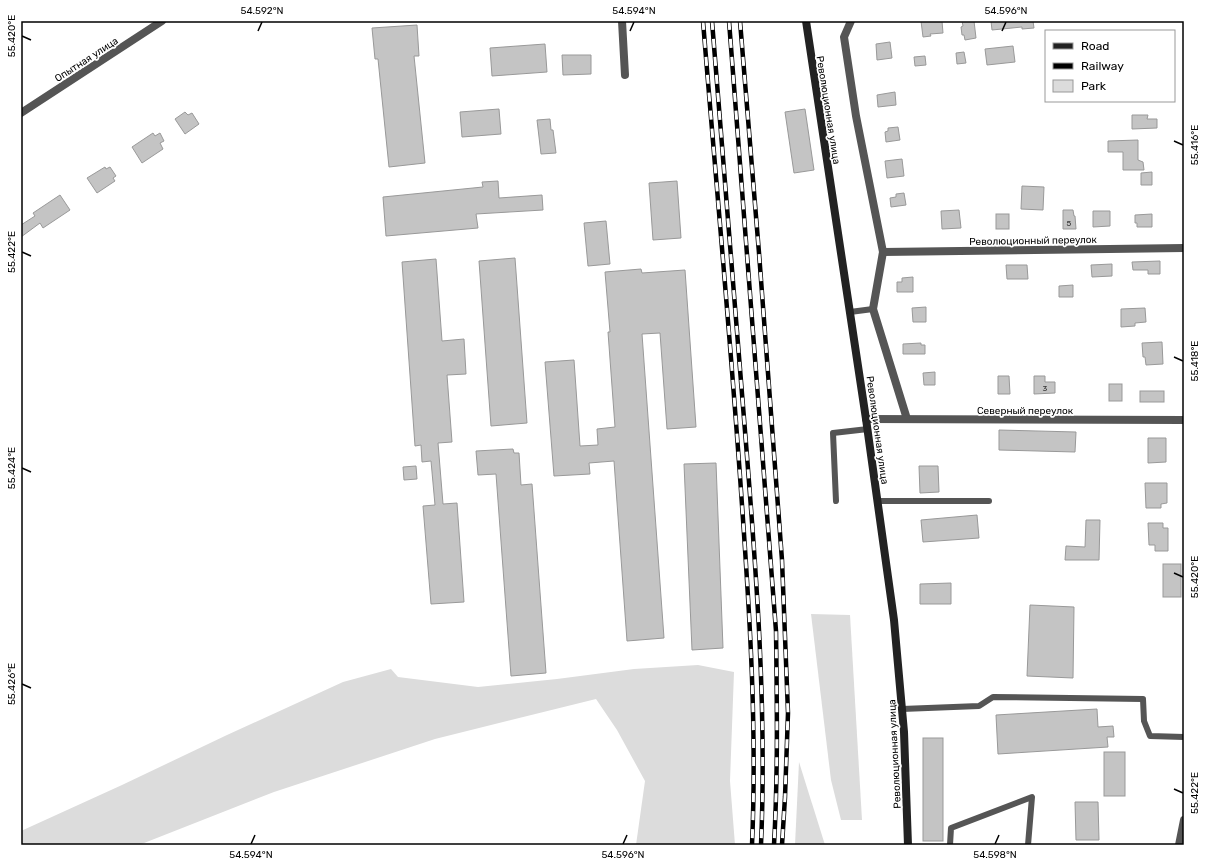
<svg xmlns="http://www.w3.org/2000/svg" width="1205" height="866" viewBox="0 0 1205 866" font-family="Rubik,sans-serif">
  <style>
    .green { fill: #dcdcdc }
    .building { fill: #c4c4c4; stroke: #999 }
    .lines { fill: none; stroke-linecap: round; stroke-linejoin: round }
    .lane { stroke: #555; stroke-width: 6 }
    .street { stroke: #555; stroke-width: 8 }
    .secondary { stroke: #222; stroke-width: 8 }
    .rail-casing { stroke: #000; stroke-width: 4.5 }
    .rail { stroke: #fff; stroke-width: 3; stroke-dasharray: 9; stroke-linecap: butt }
    .ticks { fill: none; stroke: #000; stroke-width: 1.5 }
    .labels { text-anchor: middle; stroke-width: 3.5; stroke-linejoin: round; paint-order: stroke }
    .number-label { font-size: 8px; fill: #313131 }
    .street-label { font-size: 10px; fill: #000; stroke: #fff }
    .neatline { fill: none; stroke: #000; stroke-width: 1.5 }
    .ticks-label { font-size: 10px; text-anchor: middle; fill: #000 }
  </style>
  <rect width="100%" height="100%" fill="#fff"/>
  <g class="green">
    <path d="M811 614 850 615 862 820H841L831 780Z"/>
    <path d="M698 665 734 672 730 781 735 845H636L645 781 617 730 596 699 435 739 274 792 139 845H21V831L122 785 227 735 343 682 391 669 398 677 478 687 557 679 634 669Z"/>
    <path d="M799 762 825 845H795Z"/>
  </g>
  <g class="building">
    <path d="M921 21H942L943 33 930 34 931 36 923 37Z"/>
    <path d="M962 21H974L976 38 965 40 964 35H962L961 27 963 26Z"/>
    <path d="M991 21H1033L1034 28 1022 29V27L992 30Z"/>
    <path d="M417 25 419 56H414L425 163 389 167 378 59H375L372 28Z"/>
    <path d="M890 42 892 58 877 60 876 44Z"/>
    <path d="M545 44 547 72 492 76 490 48Z"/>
    <path d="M1013 46 1015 62 987 65 985 49Z"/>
    <path d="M964 52 966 63 957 64 956 53Z"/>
    <path d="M562 55H591V74L563 75Z"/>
    <path d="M925 56 926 65 915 66 914 57Z"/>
    <path d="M895 92 896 105 878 107 877 95Z"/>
    <path d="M499 109 501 134 462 137 460 112Z"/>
    <path d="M805 109 814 170 794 173 785 112Z"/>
    <path d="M185 112 188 115 192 113 199 124 185 134 175 119Z"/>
    <path d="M1132 115H1148L1147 119H1157V128L1132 129Z"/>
    <path d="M550 119 551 130H553L556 153 541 154 537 120Z"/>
    <path d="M898 127 900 140 886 142 885 132 888 131V128Z"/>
    <path d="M153 133 155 136 160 133 164 141 160 143 163 149 142 163 132 147Z"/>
    <path d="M1138 140V160L1143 162 1144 170H1123V152H1108V141Z"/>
    <path d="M902 159 904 176 887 178 885 161Z"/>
    <path d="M105 167 106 169 110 167 116 176 113 178 115 181 97 193 87 178Z"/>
    <path d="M1152 172V185H1141V173Z"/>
    <path d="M498 181 499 198 542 195 543 210 476 214 478 228 386 236 383 197 483 187 482 182Z"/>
    <path d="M677 181 681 238 653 240 649 183Z"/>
    <path d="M1022 186 1044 187 1043 210 1021 209Z"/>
    <path d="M904 193 906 205 891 207 890 198 896 197V194Z"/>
    <path d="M60 195 70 210 43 228 40 223 21 237V225L35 216 33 213Z"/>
    <path d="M959 210 961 228 942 229 941 211Z"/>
    <path d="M1063 210H1073L1074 216H1075L1076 229H1063Z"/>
    <path d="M1093 211H1110V226L1093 227Z"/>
    <rect x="996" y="214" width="13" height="15"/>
    <path d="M1152 214V227H1137V223H1135V215Z"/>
    <path d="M606 221 610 264 588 266 584 223Z"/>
    <path d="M515 258 527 423 491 426 479 261Z"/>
    <path d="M436 259 442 341 464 339 466 374 447 375 452 442 438 443 443 504 457 503 464 602 431 604 423 506 435 505 431 461 422 462 421 445 415 446 402 262Z"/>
    <path d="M1160 261V274H1148V270H1133L1132 262Z"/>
    <path d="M1112 264V276L1092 277 1091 265Z"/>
    <path d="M1006 265H1027L1028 279H1007Z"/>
    <path d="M641 269 642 273 685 270 696 427 667 429 660 333 642 334 664 638 627 641 614 461 589 463 590 474 554 476 545 362 574 360 580 446 598 445 597 429 615 427 608 332H610L605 272Z"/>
    <path d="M913 277V292H897V282H902V278Z"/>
    <path d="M1073 285V297H1059V286Z"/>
    <path d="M926 307V322H913L912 308Z"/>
    <path d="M1145 308 1146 322 1135 323V326L1121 327V309Z"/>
    <path d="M1162 342 1163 364 1146 365 1145 357H1143L1142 343Z"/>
    <path d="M921 343V345H925V354H903V344Z"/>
    <path d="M935 372V385H924L923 373Z"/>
    <path d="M998 376H1009L1010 394H998Z"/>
    <path d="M1034 376H1045V382H1055V393L1034 394Z"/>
    <rect x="1109" y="384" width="13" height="17"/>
    <rect x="1140" y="391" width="24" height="11"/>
    <path d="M999 430 1076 432 1075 452 999 450Z"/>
    <path d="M1148 438H1166V462L1148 463Z"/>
    <path d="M513 449 514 453H519L521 485 532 484 546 673 511 676 496 474 478 475 476 451Z"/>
    <path d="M716 463 723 648 692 650 684 464Z"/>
    <path d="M416 466 417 479 404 480 403 467Z"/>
    <path d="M919 466H938L939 492 920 493Z"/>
    <path d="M1145 483H1167V503L1161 504V508H1146Z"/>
    <path d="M977 515 979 538 923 542 921 520Z"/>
    <path d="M1086 520H1100L1099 560H1065L1066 546 1085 547Z"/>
    <path d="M1148 523H1163V528H1168V551H1155V545H1149Z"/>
    <rect x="1163" y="564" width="18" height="33"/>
    <path d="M951 583V604H920V584Z"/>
    <path d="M1030 605 1074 607 1073 678 1027 676Z"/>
    <path d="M1097 709 1098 727 1113 726 1114 737H1107L1108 747 998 754 996 715Z"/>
    <rect x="923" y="738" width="20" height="103"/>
    <rect x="1104" y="752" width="21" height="44"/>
    <path d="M1075 802H1098L1099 840H1076Z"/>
  </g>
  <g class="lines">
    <g class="lane">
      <path d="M850 312 873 309"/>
      <path d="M836 501 833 433 868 429"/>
      <path d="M878 501H989"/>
      <path d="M902 709 979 706 993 697 1143 699 1144 721 1150 736 1184 737"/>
      <path d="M950 845 951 828 1032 797 1028 845"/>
    </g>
    <g class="street">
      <path d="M622 21 625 75"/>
      <path d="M851 21 844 37 856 116 883 252 873 309 907 419"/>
      <path d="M21 113 162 21"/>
      <path d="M883 252 1184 248"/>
      <path d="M866 419 1184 420"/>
      <path d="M1179 845 1184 820"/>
    </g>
    <path class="secondary" d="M806 21 866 419 894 620 904 732 908 845"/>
    <defs>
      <g id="rail">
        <path d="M703 21C716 182 731 343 742 505 750 618 757 731 752 845"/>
        <path d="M712 21C723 158 734 294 745 431 756 568 767 707 761 845"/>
        <path d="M729 21 776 631C777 703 778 774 774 845"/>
        <path d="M740 21 759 253 782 560 788 713 785 797 782 845"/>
      </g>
    </defs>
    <use href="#rail" class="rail-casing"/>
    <use href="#rail" class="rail"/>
  </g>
  <path class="ticks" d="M258 31 262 22M630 31 634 22M1002 31 1006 22M22 36 31 40M1174 141 1183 145M22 252 31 256M1174 357 1183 361M22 468 31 472M1174 573 1183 577M22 684 31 688M1174 789 1183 793M251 844 255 835M623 844 627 835M995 844 999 835"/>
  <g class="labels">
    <g class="number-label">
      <text x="1069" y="226">5</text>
      <text x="1045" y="391">3</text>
    </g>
    <g class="street-label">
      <text transform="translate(86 59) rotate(-33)" y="4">Опытная улица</text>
      <text transform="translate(829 110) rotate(81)" y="4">Революционная улица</text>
      <text transform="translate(1033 240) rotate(-1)" y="4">Революционный переулок</text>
      <text x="1025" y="414">Северный переулок</text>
      <text transform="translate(878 430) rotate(82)" y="4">Революционная улица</text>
      <text transform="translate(894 754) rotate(-93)" y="4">Революционная улица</text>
    </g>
  </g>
  <rect width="1205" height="866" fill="none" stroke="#ffffff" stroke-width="44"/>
  <rect x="1045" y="30" width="130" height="72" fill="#ffffff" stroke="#999999"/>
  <rect x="1053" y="43" width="20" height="6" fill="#222222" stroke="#999999"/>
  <text x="1081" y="50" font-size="12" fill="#000000">Road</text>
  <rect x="1053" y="63" width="20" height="6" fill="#000000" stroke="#999999"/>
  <text x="1081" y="70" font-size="12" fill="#000000">Railway</text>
  <rect x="1053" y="80" width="20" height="12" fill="#dcdcdc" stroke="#999999"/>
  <text x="1081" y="90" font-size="12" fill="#000000">Park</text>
  <rect x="22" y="22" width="1161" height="822" class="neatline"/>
  <g class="ticks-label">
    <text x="262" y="14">54.592°N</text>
    <text x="634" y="14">54.594°N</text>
    <text x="1006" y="14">54.596°N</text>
    <text transform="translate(11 36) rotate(-90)" y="4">55.420°E</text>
    <text transform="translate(1194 145) rotate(-90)" y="4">55.416°E</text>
    <text transform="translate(11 252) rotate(-90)" y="4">55.422°E</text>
    <text transform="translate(1194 361) rotate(-90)" y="4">55.418°E</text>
    <text transform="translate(11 468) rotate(-90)" y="4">55.424°E</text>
    <text transform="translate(1194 577) rotate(-90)" y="4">55.420°E</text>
    <text transform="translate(11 684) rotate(-90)" y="4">55.426°E</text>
    <text transform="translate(1194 793) rotate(-90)" y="4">55.422°E</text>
    <text x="251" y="858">54.594°N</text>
    <text x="623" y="858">54.596°N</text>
    <text x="995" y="858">54.598°N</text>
  </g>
</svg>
